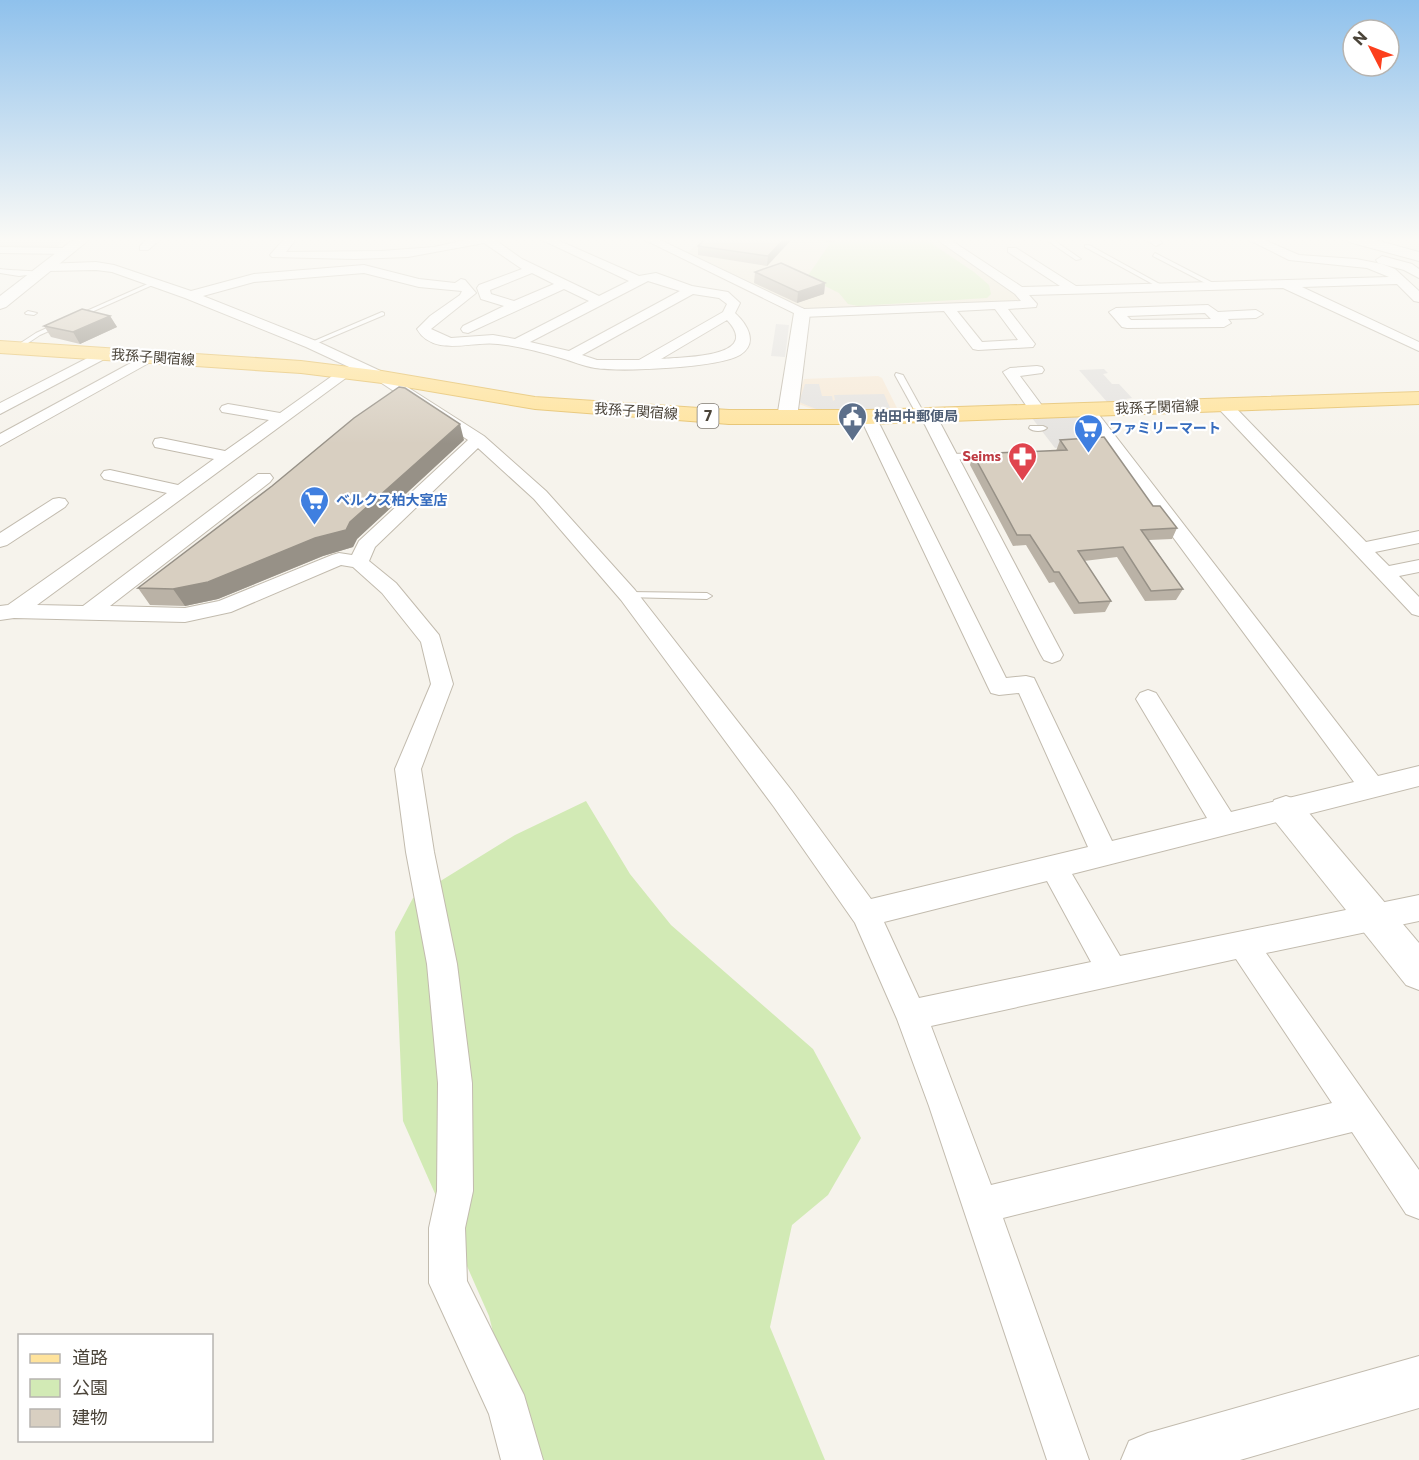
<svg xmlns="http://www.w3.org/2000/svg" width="1419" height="1460" viewBox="0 0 1419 1460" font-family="Commissioner,'Noto Sans JP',sans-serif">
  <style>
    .residential { fill: #eae5da }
    .commercial { fill: #f7ead8 }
    .education { fill: #efe8d6 }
    .green { fill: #d2eab5 }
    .parking { fill: #e5e3e0 }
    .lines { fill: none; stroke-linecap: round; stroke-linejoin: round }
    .service-casing { stroke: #c2bbae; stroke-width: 2 }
    .minor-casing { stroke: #c2bbae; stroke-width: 2 }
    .tertiary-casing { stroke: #c2bbae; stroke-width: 2 }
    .primary-casing { stroke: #e6c16a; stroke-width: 2 }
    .service { fill: #fff; fill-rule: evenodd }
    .minor { fill: #fff; fill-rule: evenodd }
    .tertiary { fill: #fff; fill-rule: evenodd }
    .primary { fill: #ffe39c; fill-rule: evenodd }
    .wall { fill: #bab2a6 }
    .shaded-wall { fill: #979187 }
    .building { fill: #d8cfc1; stroke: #979187; stroke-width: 1.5 }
    .labels { text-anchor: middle; stroke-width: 4.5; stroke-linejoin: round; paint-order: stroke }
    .far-street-label { font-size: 14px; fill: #4b4439; stroke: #fff }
    .far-service-label { font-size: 14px; font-weight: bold; fill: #4e5e75; stroke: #fff; text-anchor: start }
    .far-shop-label { font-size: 14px; font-weight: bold; fill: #366cbe; stroke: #fff; text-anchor: start }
    .far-health-label { font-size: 14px; font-weight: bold; fill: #be3a42; stroke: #fff; text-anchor: end }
    .shield { fill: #fff; stroke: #817c74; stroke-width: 1.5 }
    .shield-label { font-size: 15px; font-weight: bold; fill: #4b4439 }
  </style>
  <rect width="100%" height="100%" fill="#f6f3ec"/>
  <path class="residential" d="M0 239H67L55 249 0 247Z"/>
  <path class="commercial" d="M878 376 882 378 898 410H815L796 403 804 379Z"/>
  <path class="education" d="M702 239H936L1013 290 1022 300 1018 303 804 311 685 255Z"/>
  <g class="green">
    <path d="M833 239H925L974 272 989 285 991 294 987 298 858 306 848 304 839 293 807 277Z"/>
    <path d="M586 801 630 874 671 925 813 1049 861 1138 828 1195 792 1225 770 1327 825 1460H525L489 1316 403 1121 395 932 413 898 515 835Z"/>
  </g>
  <g class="parking">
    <path d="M776 324 789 325 785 357 771 356Z"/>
    <path d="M1104 369 1108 373 1103 374 1112 384H1119L1132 398 1126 399 1129 402 1108 403 1079 370Z"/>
    <path d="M805 384H819L822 396H832L833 401 835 400 834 395 884 394 891 410 817 412 816 409 799 402Z"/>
    <path d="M1083 416 1101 442 1055 448 1032 418Z"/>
  </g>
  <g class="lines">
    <defs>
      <g id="service">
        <path d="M1045 239H1052L1081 259 1076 260Z"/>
        <path d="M1085 245H1089L1165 287 1160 288 1085 247Z"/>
        <path d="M1155 253 1215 284 1216 285 1211 286 1153 256Z"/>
        <path d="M0 269C12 271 35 270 43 273L19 276 0 273Z"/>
        <path d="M152 282 157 283 78 318 73 317Z"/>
        <path d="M28 311 37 313 34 315 26 314 25 313Z"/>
        <path d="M382 312 384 313V315L313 345 307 344Z"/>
        <path d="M60 322 63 324 62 325 40 335 19 349 13 348 36 333Z"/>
        <path d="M896 373 903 375 925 415 924 417 917 415 895 375Z"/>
        <path d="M1030 426H1043L1047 428C1043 432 1033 432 1029 428Z"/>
        <path d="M988 453 991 454V458L950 460 946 457 950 454Z"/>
        <path d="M628 592 707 593 712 596 707 599 624 597 623 595 624 593Z"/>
      </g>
      <g id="minor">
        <path d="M148 239H161L148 250H140V246Z"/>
        <path d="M284 239H296L286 252 381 251 434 247 470 239H494L522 259 599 296 629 281 540 239H555L639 276 656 273 692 286 728 292 740 303 735 313C747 324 759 343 740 355 718 368 622 372 595 368 583 366 572 361 561 358 541 352 519 346 498 344 473 340 434 358 417 329L430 316 460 295 462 291 419 287 364 273 254 282 203 296 316 341 387 374 484 436 546 491 635 590 792 791 871 899 1088 847 1019 693 999 695 991 693 988 687 860 417 868 412 876 417 1006 678 1026 676 1034 678 1112 841 1207 818 1136 699 1140 693 1148 690 1156 693 1231 812 1354 782 1079 410 1087 405 1093 407 1378 776 1419 766V786L1072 874 1120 956 1419 895V921L1266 953 1419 1170V1219L1406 1214 1352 1132 1003 1218 1089 1460H1047L929 1106 897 1019 855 923 774 807 621 600 534 499 478 448 375 547 369 561 396 583 439 635 453 684 421 769 434 852 457 964 472 1083 473 1191 465 1228 467 1281 524 1395 543 1460H501L489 1414 429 1283V1228L437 1191 438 1083 427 964 406 852 395 769 431 684 421 642 382 593 353 567 341 565 231 612 185 622 14 618 0 620V606L8 605 167 493 104 479 101 475 104 471 110 470 178 485 214 459 155 447 153 443 155 439 161 438 225 451 269 420 222 412 220 409 222 406 228 404 280 413 342 369H352L354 372 37 605 83 606 258 474H270L273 478 270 482 110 606 185 608 219 601 332 555 339 553 352 555 359 541 468 440 377 380 306 347 185 298 112 272 96 270 48 271 44 270V264L96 262 114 265 191 291 254 274 364 265 419 279 455 283 461 279 465 280 476 293 431 329 451 338 493 335 515 339 589 301 564 289 468 333 463 332 461 329 463 326 504 306 481 299 477 288 479 285 522 269 484 243 408 257 355 259 272 257 270 255ZM532 273 554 284 514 301 491 294 490 290ZM648 281 680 291 569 351 530 342ZM693 294 719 298 727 304 723 312 639 360H597L582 355ZM727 320C763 358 682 357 661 359ZM1047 881 1091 962 919 998 884 922ZM1236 959 1332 1103 991 1185 931 1026Z"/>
        <path d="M643 239H658L804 309 1021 301 1015 294 936 239H949L1022 287 1060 286 1008 252V248H1016L1076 286 1389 277 1367 268 1289 260 1247 239H1262L1299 255 1356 259 1382 264 1395 269 1419 291V302L1414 301 1397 284 1302 287 1419 342V351L1283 288 1029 295 1037 304 1036 307 1008 309 1035 344 1033 347 978 350 973 349 944 311 802 317ZM995 309 1018 340 982 342 957 311Z"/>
        <path d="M1144 239H1158L1162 243 1156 246Z"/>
        <path d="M0 247 69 248 75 251 69 254 0 253Z"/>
        <path d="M1382 256 1412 264 1419 269V278L1404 270 1378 263 1376 260Z"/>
        <path d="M1208 305 1218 312 1256 310 1263 314 1256 318 1228 319 1231 323 1224 327 1127 328 1122 327 1109 312 1116 308ZM1205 313 1211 319 1131 320 1127 316Z"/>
        <path d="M105 349 110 350 112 353 110 356 0 414V403Z"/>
        <path d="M151 352 156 353 158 356 156 359 0 446V434Z"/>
        <path d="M1037 366 1042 367 1044 370 1042 373 1020 376 1046 411 1038 416 1032 414 1003 372 1010 368Z"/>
        <path d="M1224 400 1230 402 1366 542 1419 531V543L1375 552 1389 566 1419 560V572L1399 576 1419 597V616L1412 614 1218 408 1216 405Z"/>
        <path d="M928 410 936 415 1063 655 1060 660 1052 663 1044 660 1041 655 920 415Z"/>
        <path d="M59 498 65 499 68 503 65 507 7 545 0 547V533L53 499Z"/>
      </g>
      <g id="tertiary">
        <path d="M74 239H90L6 307 0 309V296Z"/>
        <path d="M1347 239H1372L1419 252V261L1349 242Z"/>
        <path d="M802 308 810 313 797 418 794 422H780L777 418 794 313Z"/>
        <path d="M1286 796 1298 800 1419 943V990L1406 985 1274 820 1270 810 1274 800Z"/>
        <path d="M1419 1356V1408L1240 1460H1121L1129 1441 1148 1433Z"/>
      </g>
      <path id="primary" d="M0 341 301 361 382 371 535 397 729 410H868L1419 392V404L868 424H729L535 409 382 383 301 373 0 353Z"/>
    </defs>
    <use href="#service" class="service-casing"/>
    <use href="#minor" class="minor-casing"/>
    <use href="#tertiary" class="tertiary-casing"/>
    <use href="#primary" class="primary-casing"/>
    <use href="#service" class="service"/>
    <use href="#minor" class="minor"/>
    <use href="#tertiary" class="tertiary"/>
    <use href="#primary" class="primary"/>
  </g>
  <g class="wall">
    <path d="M705 239H792L767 266 698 255V246Z"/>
    <path d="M811 239H836L833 243Z"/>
    <path d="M755 272 825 283 824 294 797 303 754 283Z"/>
    <path d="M110 316 117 327 80 344 51 337 44 326Z"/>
    <path d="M464 440 357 539 353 547 323 556 218 599 185 606 150 605 138 588 272 486Z"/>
    <path d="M1060 440 1153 506 1177 528 1172 539 1149 540 1183 589 1176 600 1145 601 1117 557 1084 561 1111 601 1105 612 1074 614 1054 582 1049 583 1026 545 1013 546 970 465 973 454 1056 451Z"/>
  </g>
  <g class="shaded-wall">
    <path d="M784 239H792L767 266 768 256Z"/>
    <path d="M825 283 824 294 797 303 798 292Z"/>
    <path d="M110 316 117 327 80 344 73 332Z"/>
    <path d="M460 424 464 440 357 539 353 547 323 556 218 599 185 606 173 589 350 522Z"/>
  </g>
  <g class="building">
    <path d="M705 239H784L768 256 698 246Z"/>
    <path d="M781 263 825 283 798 292 755 272Z"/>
    <path d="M82 309 110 316 73 332 44 326Z"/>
    <path d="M399 387 405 388 460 424 350 522 346 530 315 538 208 582 173 589 138 588 272 486 354 418Z"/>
    <path d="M1104 437 1153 506H1160L1177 528 1141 530 1183 589 1151 591 1123 547 1078 551 1111 601 1079 603 1059 572H1054L1030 535H1017L973 454 1067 450 1060 440Z"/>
  </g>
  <linearGradient id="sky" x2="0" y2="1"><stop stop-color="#8fc1ec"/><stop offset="0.54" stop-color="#fbfaf6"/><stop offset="1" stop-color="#fbfaf6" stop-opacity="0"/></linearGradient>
  <rect width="1419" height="444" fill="url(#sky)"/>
  <defs>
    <symbol id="civic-pin" viewBox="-11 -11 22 30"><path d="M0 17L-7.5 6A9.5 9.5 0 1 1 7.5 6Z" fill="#5c6f8a" stroke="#fff"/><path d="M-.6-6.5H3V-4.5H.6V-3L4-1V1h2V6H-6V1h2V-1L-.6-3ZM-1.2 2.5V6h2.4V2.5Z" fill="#fff"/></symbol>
    <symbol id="supermarket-pin" viewBox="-11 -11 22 30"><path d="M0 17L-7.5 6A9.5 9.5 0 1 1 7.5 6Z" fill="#3f7fe0" stroke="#fff"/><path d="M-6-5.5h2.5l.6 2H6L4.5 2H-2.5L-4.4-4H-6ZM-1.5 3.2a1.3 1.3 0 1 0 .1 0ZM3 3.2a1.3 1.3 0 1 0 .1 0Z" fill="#fff"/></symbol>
    <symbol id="pharmacy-pin" viewBox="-11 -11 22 30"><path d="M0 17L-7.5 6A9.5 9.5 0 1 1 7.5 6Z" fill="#e0444e" stroke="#fff"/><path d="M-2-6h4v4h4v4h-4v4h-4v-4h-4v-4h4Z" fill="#fff"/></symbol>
  </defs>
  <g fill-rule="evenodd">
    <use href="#civic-pin" x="836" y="400" width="33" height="45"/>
    <use href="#supermarket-pin" x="1072" y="412" width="33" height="45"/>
    <use href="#pharmacy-pin" x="1006" y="440" width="33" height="45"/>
    <use href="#supermarket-pin" x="298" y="484" width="33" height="45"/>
  </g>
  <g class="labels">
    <g class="far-street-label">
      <text transform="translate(153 357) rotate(4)" y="5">我孫子関宿線</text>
      <text transform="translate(1157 407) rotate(-2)" y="5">我孫子関宿線</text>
      <text transform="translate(636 411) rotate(4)" y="5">我孫子関宿線</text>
    </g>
    <g class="far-service-label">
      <text x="874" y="421">柏田中郵便局</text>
    </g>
    <g class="far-shop-label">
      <text x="1109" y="433">ファミリーマート</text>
      <text x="336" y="505">ベルクス柏大室店</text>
    </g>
    <g class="far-health-label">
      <text x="1001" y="461">Seims</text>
    </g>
    <rect class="shield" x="697.5" y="404" width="21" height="24" rx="4.5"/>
    <g class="shield-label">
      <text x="708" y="421">7</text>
    </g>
  </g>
  <rect x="18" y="1334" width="195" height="108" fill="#ffffff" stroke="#b7b4b0" stroke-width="1.5"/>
  <rect x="30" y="1354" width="30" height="9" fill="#ffe39c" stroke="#b7b4b0" stroke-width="1.5"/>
  <text x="72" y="1364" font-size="18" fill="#4b4439">道路</text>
  <rect x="30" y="1379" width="30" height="18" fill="#d2eab5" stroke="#b7b4b0" stroke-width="1.5"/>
  <text x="72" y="1394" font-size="18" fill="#4b4439">公園</text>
  <rect x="30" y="1409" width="30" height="18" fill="#d8cfc1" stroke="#b7b4b0" stroke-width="1.5"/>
  <text x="72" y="1424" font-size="18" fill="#4b4439">建物</text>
  <g transform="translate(1371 48) rotate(312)"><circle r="28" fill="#ffffff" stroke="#b7b4b0" stroke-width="1.5"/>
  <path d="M0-4.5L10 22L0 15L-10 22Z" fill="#fc3f1d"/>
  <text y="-9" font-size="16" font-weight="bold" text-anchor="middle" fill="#4b4439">N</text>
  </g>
</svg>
